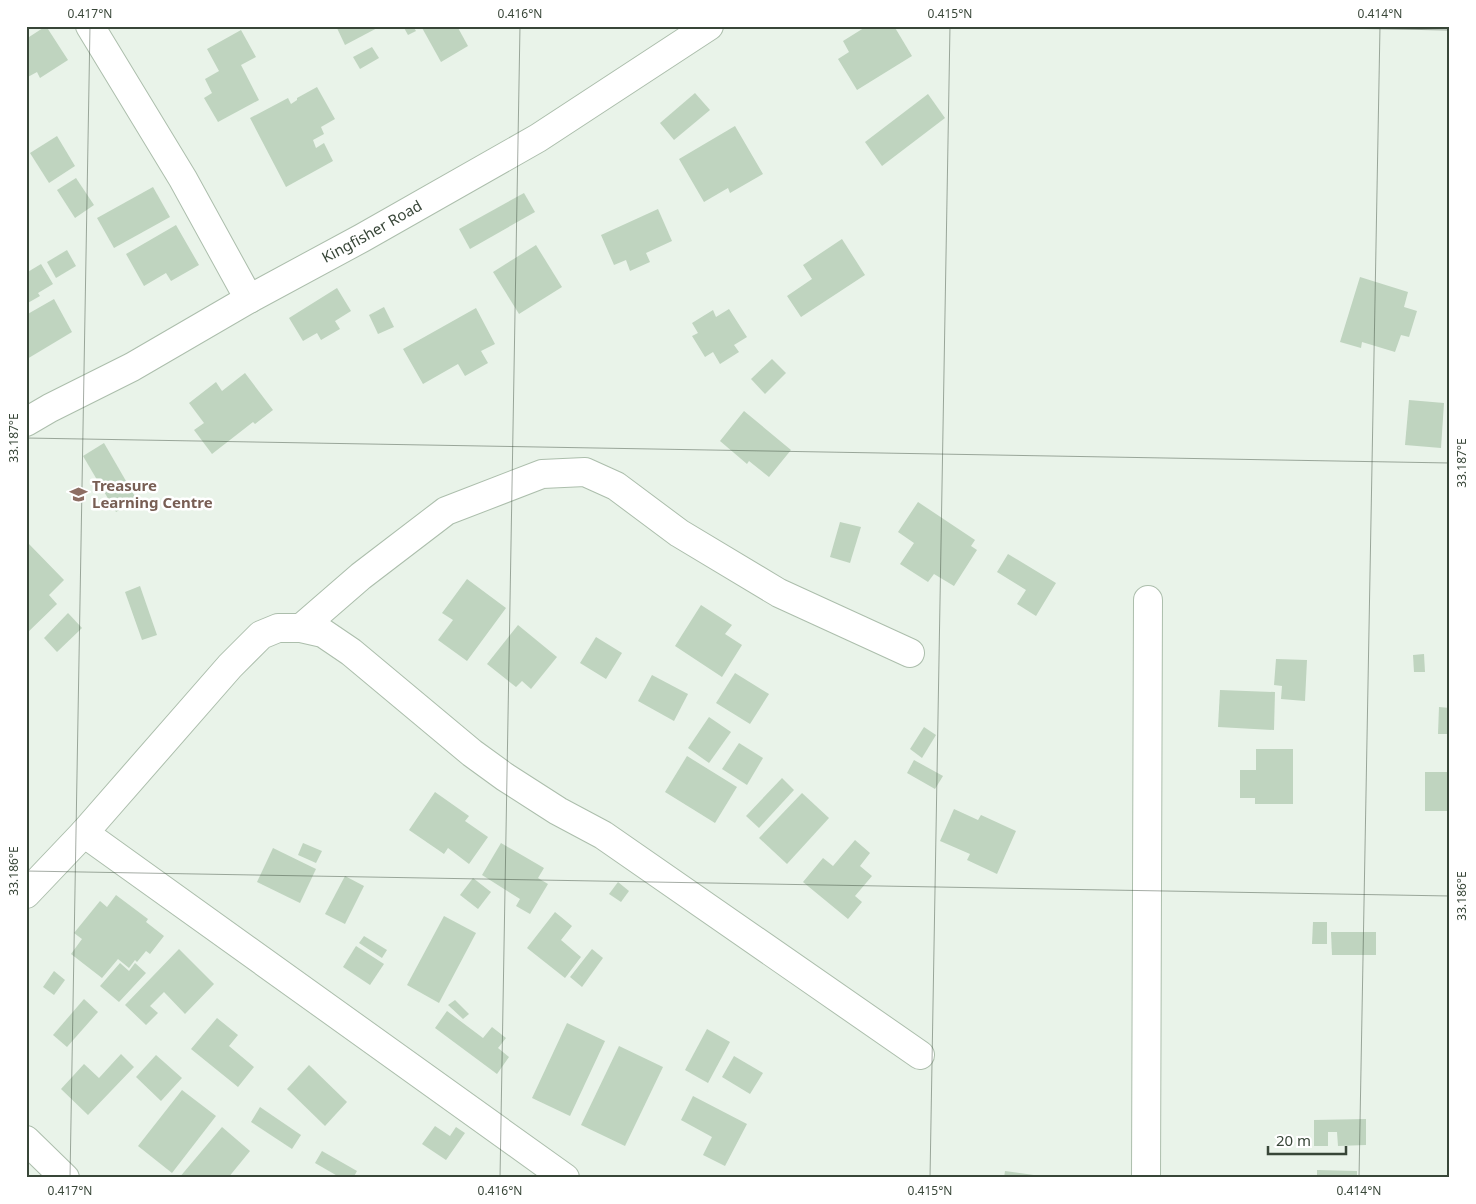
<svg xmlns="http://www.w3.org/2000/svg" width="1476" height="1204" viewBox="0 0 1476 1204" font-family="'Noto Sans',sans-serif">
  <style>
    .building { fill: #bfd4bf }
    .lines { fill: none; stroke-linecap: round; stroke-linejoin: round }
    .street-casing { stroke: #acbeac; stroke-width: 30 }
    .street { stroke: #fff; stroke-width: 28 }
    .ticks { fill: none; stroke: #384638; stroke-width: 1; stroke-opacity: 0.45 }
    .labels { text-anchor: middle; stroke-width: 5; stroke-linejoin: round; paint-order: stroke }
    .street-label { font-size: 15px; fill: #384638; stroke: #fff }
    .education-label { font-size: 15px; font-weight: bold; fill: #785e54; stroke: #fff; text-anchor: start }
    .neatline { fill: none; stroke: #384638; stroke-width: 2 }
    .ticks-label { font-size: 12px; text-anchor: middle; fill: #384638 }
  </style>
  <rect width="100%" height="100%" fill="#e9f3e9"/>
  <g class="building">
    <path d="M46 26 68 60 40 78 37 72 26 78V39Z"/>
    <path d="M336 26H381L345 45Z"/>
    <path d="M403 26H413L416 31 408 35Z"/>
    <path d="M421 26H457L468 46 441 62Z"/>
    <path d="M867 26H894L912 56 857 90 838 59 849 52 843 41Z"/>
    <path d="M241 30 256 57 241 65 259 100 218 122 204 98 212 93 205 79 219 71 207 49Z"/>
    <path d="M372 47 379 58 360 69 353 57Z"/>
    <path d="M317 87 335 119 321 127 324 134 313 140 316 148 324 143 333 161 286 187 250 118 288 98 291 104 297 100V98Z"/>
    <path d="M695 93 710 110 674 140 660 123Z"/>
    <path d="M928 94 945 118 882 166 865 142Z"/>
    <path d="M735 126 763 174 730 193 728 188 704 202 679 159Z"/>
    <path d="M57 136 75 166 49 183 30 153Z"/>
    <path d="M76 178 94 205 75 218 57 190Z"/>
    <path d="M153 187 170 217 114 248 97 218Z"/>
    <path d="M524 193 535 212 470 249 459 229Z"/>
    <path d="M658 209 672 241 646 253 650 262 630 271 626 260 614 265 601 235Z"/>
    <path d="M176 225 199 265 171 281 166 273 144 286 126 254Z"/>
    <path d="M842 239 865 275 801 317 787 296 812 279 803 265Z"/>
    <path d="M536 245 562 287 519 314 493 272Z"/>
    <path d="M67 250 76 266 56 278 47 262Z"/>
    <path d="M41 264 53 284 38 293 40 296 26 304V273Z"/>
    <path d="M1360 277 1408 292 1404 307 1417 311 1409 337 1401 335 1395 352 1362 342 1361 348 1340 342Z"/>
    <path d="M337 288 351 311 335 321 340 329 321 340 317 333 303 341 289 318Z"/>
    <path d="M54 299 72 332 27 359 26 315Z"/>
    <path d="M384 307 394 327 378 334 369 315Z"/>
    <path d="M476 308 495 344 481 351 488 363 465 376 458 364 423 384 403 349Z"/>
    <path d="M729 309 747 337 734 345 739 352 720 364 713 352 705 357 692 336 698 333 692 323 713 310 716 317Z"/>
    <path d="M772 359 786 373 765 394 751 379Z"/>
    <path d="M245 373 273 410 255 424 253 422 212 454 194 430 204 423 189 403 216 382 222 391Z"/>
    <path d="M1409 400 1444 403 1441 448 1405 445Z"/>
    <path d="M744 411 791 450 769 477 749 461 747 464 720 441Z"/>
    <path d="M104 443 137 500 116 512 83 456Z"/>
    <path d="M918 502 975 540 971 546 977 550 954 586 934 574 928 582 900 564 914 543 898 532Z"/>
    <path d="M840 522 861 527 850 563 830 557Z"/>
    <path d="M28 543 64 580 49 595 57 604 26 634V544Z"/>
    <path d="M1008 554 1056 583 1036 616 1017 604 1026 590 997 572Z"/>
    <path d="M467 579 506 608 467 661 438 640 453 620 442 613Z"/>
    <path d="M140 586 157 635 142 640 125 592Z"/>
    <path d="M701 605 732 625 725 634 742 645 722 677 675 646Z"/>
    <path d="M68 613 82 628 57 652 44 638Z"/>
    <path d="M518 625 557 657 531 689 522 681 516 687 487 664Z"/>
    <path d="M596 637 622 653 606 679 580 663Z"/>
    <path d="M1424 654 1425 672H1414L1413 655Z"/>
    <path d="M1276 659 1307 660 1305 701 1281 699 1282 686 1274 685Z"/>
    <path d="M735 673 769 694 750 724 716 703Z"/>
    <path d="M652 675 688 694 674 721 638 701Z"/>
    <path d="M1220 690 1275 692 1274 730 1218 727Z"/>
    <path d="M1439 707 1450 708V734H1438Z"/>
    <path d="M709 717 731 732 709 763 688 748Z"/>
    <path d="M924 727 936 735 922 758 910 749Z"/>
    <path d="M739 743 763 758 747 785 722 769Z"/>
    <path d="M1256 749H1293V804H1255V798H1240V770H1256Z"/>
    <path d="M687 756 737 787 715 823 665 792Z"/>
    <path d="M914 760 943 776 935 789 907 773Z"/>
    <rect x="1425" y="772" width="25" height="39"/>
    <path d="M782 778 794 790 759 828 746 816Z"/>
    <path d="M435 792 469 816 465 821 488 837 469 864 448 848 444 854 409 830Z"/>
    <path d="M802 793 829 818 787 864 759 838Z"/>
    <path d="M954 809 978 820 981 815 1016 831 997 874 967 860 970 854 940 841Z"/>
    <path d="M855 840 870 853 860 866 872 876 855 896 862 902 848 919 803 882 823 858 833 866Z"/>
    <path d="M303 843 322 851 316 863 298 855Z"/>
    <path d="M501 843 544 868 538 878 548 884 530 914 516 906 520 899 482 875Z"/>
    <path d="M273 848 316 869 300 903 257 882Z"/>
    <path d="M345 876 364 886 345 924 325 914Z"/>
    <path d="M473 878 491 892 478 909 460 895Z"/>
    <path d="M618 882 629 891 621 902 609 894Z"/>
    <path d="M116 895 148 919 146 922 164 936 150 954 146 951 137 962 135 960 129 968 118 959 102 978 71 954 82 939 74 933 100 901 107 907Z"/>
    <path d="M555 912 572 926 561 940 581 957 565 978 527 948Z"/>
    <path d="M444 916 476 933 439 1003 407 985Z"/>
    <path d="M1313 922H1327V944H1312Z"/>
    <path d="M1331 932H1376V955H1332Z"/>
    <path d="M364 936 387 950 382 958 359 943Z"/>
    <path d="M356 946 384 964 370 985 343 967Z"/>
    <path d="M179 949 214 984 185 1014 164 992 150 1006 158 1013 146 1025 125 1005Z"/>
    <path d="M592 949 603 958 582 987 570 977Z"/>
    <path d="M120 963 129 971 135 963 146 973 119 1002 100 986Z"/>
    <path d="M54 971 65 980 54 995 43 987Z"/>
    <path d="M84 999 98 1012 67 1047 53 1035Z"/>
    <path d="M455 1000 469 1014 463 1019 448 1005Z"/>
    <path d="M447 1011 483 1038 492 1027 506 1038 498 1048 509 1057 497 1074 435 1028Z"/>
    <path d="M217 1018 238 1035 229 1046 254 1067 238 1087 191 1049Z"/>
    <path d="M567 1023 605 1041 570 1116 532 1098Z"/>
    <path d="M707 1029 730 1042 708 1083 685 1070Z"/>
    <path d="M619 1046 663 1067 625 1146 581 1125Z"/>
    <path d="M121 1054 134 1067 88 1115 61 1089 84 1064 99 1078Z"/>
    <path d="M156 1055 182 1078 161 1101 136 1077Z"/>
    <path d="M734 1056 763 1073 750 1094 722 1077Z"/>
    <path d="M309 1065 347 1102 325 1126 287 1089Z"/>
    <path d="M182 1090 216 1116 172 1173 138 1146Z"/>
    <path d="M693 1096 747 1124 725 1166 703 1155 712 1137 681 1120Z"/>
    <path d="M260 1107 301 1135 292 1149 251 1122Z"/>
    <path d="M1366 1119V1145L1338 1146 1337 1132H1328V1146H1314V1120Z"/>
    <path d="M435 1126 450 1136 456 1127 465 1133 446 1160 422 1144Z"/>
    <path d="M222 1127 250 1151 228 1178H179Z"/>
    <path d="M322 1151 357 1171 353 1178H341L315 1163Z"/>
    <path d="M1317 1170 1357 1171V1178H1317Z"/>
    <path d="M1005 1171 1048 1177V1178H1004Z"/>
  </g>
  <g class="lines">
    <defs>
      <g id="street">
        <path d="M90 26 183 179 249 299"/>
        <path id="s1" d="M26 422 50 408 132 367 249 299 362 238 538 138 709 26"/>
        <path d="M301 628 361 576 446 511 542 474 585 472 616 486 679 533 779 593 910 653"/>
        <path d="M84 833 230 666 261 635 278 628H301L323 633 351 652 472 753 505 777 558 811 603 835 920 1055"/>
        <path d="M26 894 84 833 565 1178"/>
        <path d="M26 1140 65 1178"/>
        <path d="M1146 1178 1148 600"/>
      </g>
    </defs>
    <use href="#street" class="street-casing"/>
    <use href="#street" class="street"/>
  </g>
  <path class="ticks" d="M1220 26 1450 30M26 438 1450 463M26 871 1450 896M70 1178 90 26M500 1178 520 26M930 1178 950 26M1359 1178 1380 26"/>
  <defs>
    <symbol id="school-bare" viewBox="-9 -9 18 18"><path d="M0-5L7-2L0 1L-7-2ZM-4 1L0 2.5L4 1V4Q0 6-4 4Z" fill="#8d6e63" stroke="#fff" stroke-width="2.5" paint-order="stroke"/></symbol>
  </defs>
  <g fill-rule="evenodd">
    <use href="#school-bare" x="66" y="482" width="25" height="25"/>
  </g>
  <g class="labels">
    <g class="street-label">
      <text dy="5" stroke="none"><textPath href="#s1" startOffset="395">Kingfisher Road</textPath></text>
    </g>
    <g class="education-label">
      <text x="92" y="491">Treasure<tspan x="92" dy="17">Learning Centre</tspan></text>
    </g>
  </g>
  <rect width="1476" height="1204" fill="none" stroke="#ffffff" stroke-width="55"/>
  <path d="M1268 1146v8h78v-8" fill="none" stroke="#384638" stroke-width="2.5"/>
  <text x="1276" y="1146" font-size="15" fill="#384638" stroke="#ffffff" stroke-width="4" paint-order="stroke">20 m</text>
  <rect x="28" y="28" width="1420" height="1148" class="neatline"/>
  <g class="ticks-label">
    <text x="90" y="18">0.417°N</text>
    <text x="520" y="18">0.416°N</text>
    <text x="950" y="18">0.415°N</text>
    <text x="1380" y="18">0.414°N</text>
    <text transform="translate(14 438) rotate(-90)" y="4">33.187°E</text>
    <text transform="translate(1462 463) rotate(-90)" y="4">33.187°E</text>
    <text transform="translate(14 871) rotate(-90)" y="4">33.186°E</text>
    <text transform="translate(1462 896) rotate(-90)" y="4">33.186°E</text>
    <text x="70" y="1195">0.417°N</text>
    <text x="500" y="1195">0.416°N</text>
    <text x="930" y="1195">0.415°N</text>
    <text x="1359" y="1195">0.414°N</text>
  </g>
</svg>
